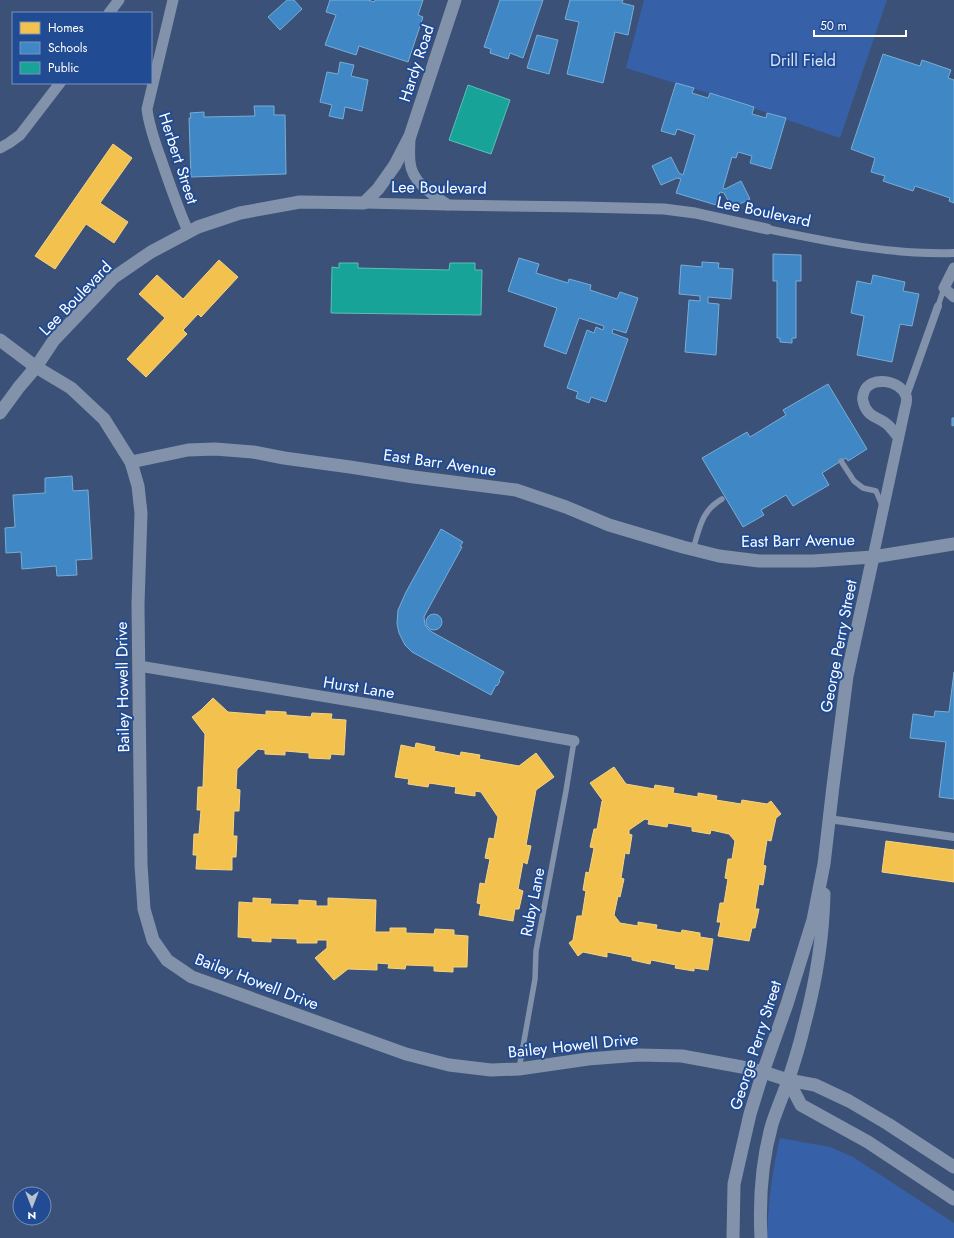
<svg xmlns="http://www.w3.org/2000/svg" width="954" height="1238" viewBox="0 0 954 1238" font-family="Jost,sans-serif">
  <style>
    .green { fill: #3661a8 }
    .homes { fill: #f2c14e; stroke: #f6d483 }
    .schools { fill: #3f88c5; stroke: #79acd6 }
    .public { fill: #17a398; stroke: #5dbfb7 }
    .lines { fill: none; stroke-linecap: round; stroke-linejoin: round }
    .service { stroke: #8392ab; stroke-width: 5.5 }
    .pedestrian { stroke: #8392ab; stroke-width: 8 }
    .minor { stroke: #8392ab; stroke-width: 11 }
    .tertiary { stroke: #8392ab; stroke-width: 13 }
    .labels { text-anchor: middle; stroke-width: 4; stroke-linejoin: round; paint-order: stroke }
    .park-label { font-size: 16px; fill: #d9e5fa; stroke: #214b92 }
    .street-label { font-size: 16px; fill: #fff; stroke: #214b92 }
  </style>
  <rect width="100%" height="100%" fill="#3b5178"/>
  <g class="green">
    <path d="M644 0H887L840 138 727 99 626 68Z"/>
    <path d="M780 1138 830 1147 853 1157 954 1223V1238H767C768 1204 772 1171 780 1138Z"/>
  </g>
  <g class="homes">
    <path d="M113 144 132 158 100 203 128 222 114 243 86 224 55 269 35 256Z"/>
    <path d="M219 260 238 277 201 317 198 314 183 330 187 334 146 377 127 359 165 318 139 294 157 275 183 299Z"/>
    <path d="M213 698 228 712 266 715V711L286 712V715L311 717 312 713 332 714 331 719 346 720 344 755 331 754 330 759 309 758V753L285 751V755L265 754V750L258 749 237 769 236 789 240 790 239 811H234L233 836H237L236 857H232V870L196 869 197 855H193L194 834H199L201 810H197L198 787H203L205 734 192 717 201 710Z"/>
    <path d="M416 743 435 747 434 751 460 756 461 752 480 755 479 759 519 766 536 753 554 777 536 790 526 845 531 846 527 864 523 862 518 889 523 891 519 909H515L513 921 479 915 481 904 477 903 480 883 485 884 490 859 485 858 489 838 494 839 498 817 481 792 475 791V796L455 793 456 787 429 783 428 787 408 784 409 779 395 777 401 745 415 748Z"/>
    <path d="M614 767 626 784 654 789 655 785 674 788 673 793 698 797V793L717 796 716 800 741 804 742 800 767 804 771 801 781 814 776 818 771 841 767 840 763 865 766 866 763 885 759 884 755 909H759L755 928H752L749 941 718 936 721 922H717L720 903H724L728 879 725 878 728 859H732L735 841 729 834 711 830 710 834 692 831V827L668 823 667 827 648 824 649 820 645 819 629 830V834L632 835 629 854 625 853 621 878 624 879 620 897 618 896 614 915 620 923 638 926V922L657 925 656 929 681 933 682 930 700 933V937L713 939 708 970 694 968V971L675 968 676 965 651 960 650 964 632 960V957L607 952V957L583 952 578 956 569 943 573 940 577 916H582L586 891 583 890 586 872 589 873 594 848 590 847 594 829H597L602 801H603L590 783Z"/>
    <path d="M886 841 954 850V882L882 872Z"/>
    <path d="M253 898 271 899 270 904 299 905V900L316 901V906H328V898L376 900 375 932H390V928H406V933L434 934 435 929 454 930V935L468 936 467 967H453V972L434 971V966L406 965 405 969 388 968 389 964 377 963V970L348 969 334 980 315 958 327 948V940H317V943H297V939L271 938V942L252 941V938L238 937 239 902 253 903Z"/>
  </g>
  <g class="schools">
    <path d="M287 0H294L302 9 280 30 268 17Z"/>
    <path d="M330 0H368L374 2 375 0H423L418 15 423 17 408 62 359 46 356 55 325 45 336 15 326 12Z"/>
    <path d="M500 0H543L523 58 510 53 508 59 490 53 491 49 484 47Z"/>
    <path d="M570 0H623L622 3 634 6 628 35 615 32 603 83 567 74 579 22 565 19Z"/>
    <path d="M537 35 558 40 549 74 527 68Z"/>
    <path d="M883 54 920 66 922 60 951 70 948 78 954 80V203L949 201 950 198 915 186 913 191 883 181 885 176 871 172 875 158 851 149Z"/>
    <path d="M340 62 354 65 351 76 368 80 362 111 345 107 343 119 329 116 332 105 320 102 327 72 338 74Z"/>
    <path d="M676 83 694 88 692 93 708 98 710 93 754 107 752 114 766 118 767 113 786 118 771 169 750 163 752 156 738 152 736 158 732 157 723 188 725 189 741 181 750 199 732 208 724 193 720 192 716 205 676 193 681 179 677 178 661 185 652 166 671 157 679 173 683 175 695 135 677 129 675 135 661 131Z"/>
    <path d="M254 106H274V115H285L286 174 191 177 189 118H191L190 113 204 112V117L255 116Z"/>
    <path d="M773 254 801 255V281H796V338H792V343L780 342V338H777V281H773Z"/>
    <path d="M519 258 539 264 536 273 568 283 569 279 591 285 590 290 617 299 620 292 638 298 626 333 613 329 612 333 628 339 606 402 591 397 589 403 576 398 578 392 567 388 587 330 594 333 596 327 603 330 604 326 579 318 566 354 544 346 557 308 508 291Z"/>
    <path d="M702 262 719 263 718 268 733 269 731 299 708 297V303L719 304 716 355 685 352 689 300 700 301V296L679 294 681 265 702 267Z"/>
    <path d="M873 275 905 282 903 291 919 294 912 326 900 324 892 362 857 355 864 316 851 313 857 281 871 284Z"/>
    <path d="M828 384 867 449 848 461 846 458 822 473 829 485 793 506 786 495 761 510 764 515 743 527 702 458 747 432 750 437 786 415 783 410Z"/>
    <path d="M952 418H954V425L952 426Z"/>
    <path d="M72 476 73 491 88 490 92 559 76 560 77 575 57 576 56 566 22 569 21 552 6 553 5 528 15 527 13 495 45 493V478Z"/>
    <path d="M441 529 463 542 460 546 462 547 426 613 424 617 425 625 428 629 432 632 504 672 499 680 500 681 497 686 496 685 491 695 412 652 405 645 399 633 397 624 398 610 406 592Z"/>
    <circle cx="434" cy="622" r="8"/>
    <path d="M954 672V799L939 797 946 742 910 738 913 714 934 717 935 711 949 712Z"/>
  </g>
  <g class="public">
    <path d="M468 85 510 100 491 154 449 140Z"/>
    <path d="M339 263H358V268L449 270 450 263H475V270H482L481 315 331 313 332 267 339 268Z"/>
  </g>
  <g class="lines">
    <g class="service">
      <path d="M938 306 944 288"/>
      <path d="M841 461 854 481 863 488 876 491 882 505"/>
      <path d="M693 549C700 528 701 511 722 499"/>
      <path d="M519 1069 535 979 536 951 566 791 574 741"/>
    </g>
    <g class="pedestrian">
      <path d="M767 229C829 242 891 255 954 253"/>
      <path d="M906 396 938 306"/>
      <path d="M829 819 954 837"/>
    </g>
    <g class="minor">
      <path d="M173 0 147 109C149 127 156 145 162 162 170 185 178 209 188 231"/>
      <path d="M109 13 119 0"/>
      <path d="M410 136C410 145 409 153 410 162 412 183 433 195 448 205"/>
      <path d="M0 148 9 143 20 135 60 83"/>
      <path d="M364 203 448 205 583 207 664 209 695 213 767 229"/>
      <path d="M954 268 944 288 954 297"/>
      <path d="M873 557 905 408C906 405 907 399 906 396 901 380 870 375 864 392 863 395 862 398 863 401 866 417 879 417 888 425 892 429 895 433 898 437"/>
      <path d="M139 666 375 705 574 741"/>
    </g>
    <g class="tertiary">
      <path d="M0 340 36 367 71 388 104 419 131 462 138 486 141 513 138 604 141 865 144 909 153 940 167 960 192 977 406 1054 449 1065 491 1070 519 1069 588 1059 639 1055 682 1056 742 1067 763 1072 788 1080 815 1085 849 1101 888 1124 954 1167"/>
      <path d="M0 413 19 387 36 367 54 340 74 319 113 278 151 252 198 227 240 213 300 202 364 203 378 189 395 165 410 136 455 0"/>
      <path d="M131 462 188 450 215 449 253 452 284 458 350 467 414 477 516 490 566 507 609 525 683 547 719 556 759 561H813L873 557 954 544"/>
      <path d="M788 1080 801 1105 868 1142 954 1199"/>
      <path d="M733 1238 734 1184 750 1114 763 1072 787 1004 813 920 824 864 833 786 847 676 873 557"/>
      <path d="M761 1238C759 1200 762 1160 772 1124 777 1109 783 1095 788 1081 794 1063 800 1044 804 1026 816 982 823 939 824 894"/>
    </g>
  </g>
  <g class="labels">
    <g class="park-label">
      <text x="803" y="66">Drill Field</text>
    </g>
    <g class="street-label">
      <text transform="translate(416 63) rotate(-72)" y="6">Hardy Road</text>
      <text transform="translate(179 158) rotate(72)" y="6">Herbert Street</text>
      <text transform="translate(439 187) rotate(1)" y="6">Lee Boulevard</text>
      <text transform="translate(764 211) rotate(12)" y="6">Lee Boulevard</text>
      <text transform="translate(75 298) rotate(-46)" y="6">Lee Boulevard</text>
      <text transform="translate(440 462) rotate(8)" y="6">East Barr Avenue</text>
      <text transform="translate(798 540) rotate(-1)" y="6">East Barr Avenue</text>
      <text transform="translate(838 646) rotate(-79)" y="6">George Perry Street</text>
      <text transform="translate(122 687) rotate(-91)" y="6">Bailey Howell Drive</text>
      <text transform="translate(359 687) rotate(9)" y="6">Hurst Lane</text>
      <text transform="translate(532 902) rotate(-79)" y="6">Ruby Lane</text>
      <text transform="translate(257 981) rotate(21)" y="6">Bailey Howell Drive</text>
      <text transform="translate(573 1045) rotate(-6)" y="6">Bailey Howell Drive</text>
      <text transform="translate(755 1045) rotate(-72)" y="6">George Perry Street</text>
    </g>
  </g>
  <rect x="12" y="12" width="140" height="72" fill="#214b92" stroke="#7a93be"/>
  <rect x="20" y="22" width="20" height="12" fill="#f2c14e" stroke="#7a93be"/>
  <text x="48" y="32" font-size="12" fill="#ffffff">Homes</text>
  <rect x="20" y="42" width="20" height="12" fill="#3f88c5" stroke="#7a93be"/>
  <text x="48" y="52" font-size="12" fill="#ffffff">Schools</text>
  <rect x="20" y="62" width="20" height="12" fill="#17a398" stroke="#7a93be"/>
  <text x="48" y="72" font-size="12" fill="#ffffff">Public</text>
  <g transform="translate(32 1206) rotate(180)"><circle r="19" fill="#214b92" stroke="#7a93be"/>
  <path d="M0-3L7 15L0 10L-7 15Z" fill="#bac2d0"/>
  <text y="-6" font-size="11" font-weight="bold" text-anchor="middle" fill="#ffffff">N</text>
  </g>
  <path d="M814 30v6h92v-6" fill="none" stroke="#ffffff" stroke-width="2"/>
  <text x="820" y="30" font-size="12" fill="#ffffff" stroke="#214b92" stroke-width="3" paint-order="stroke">50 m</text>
</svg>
